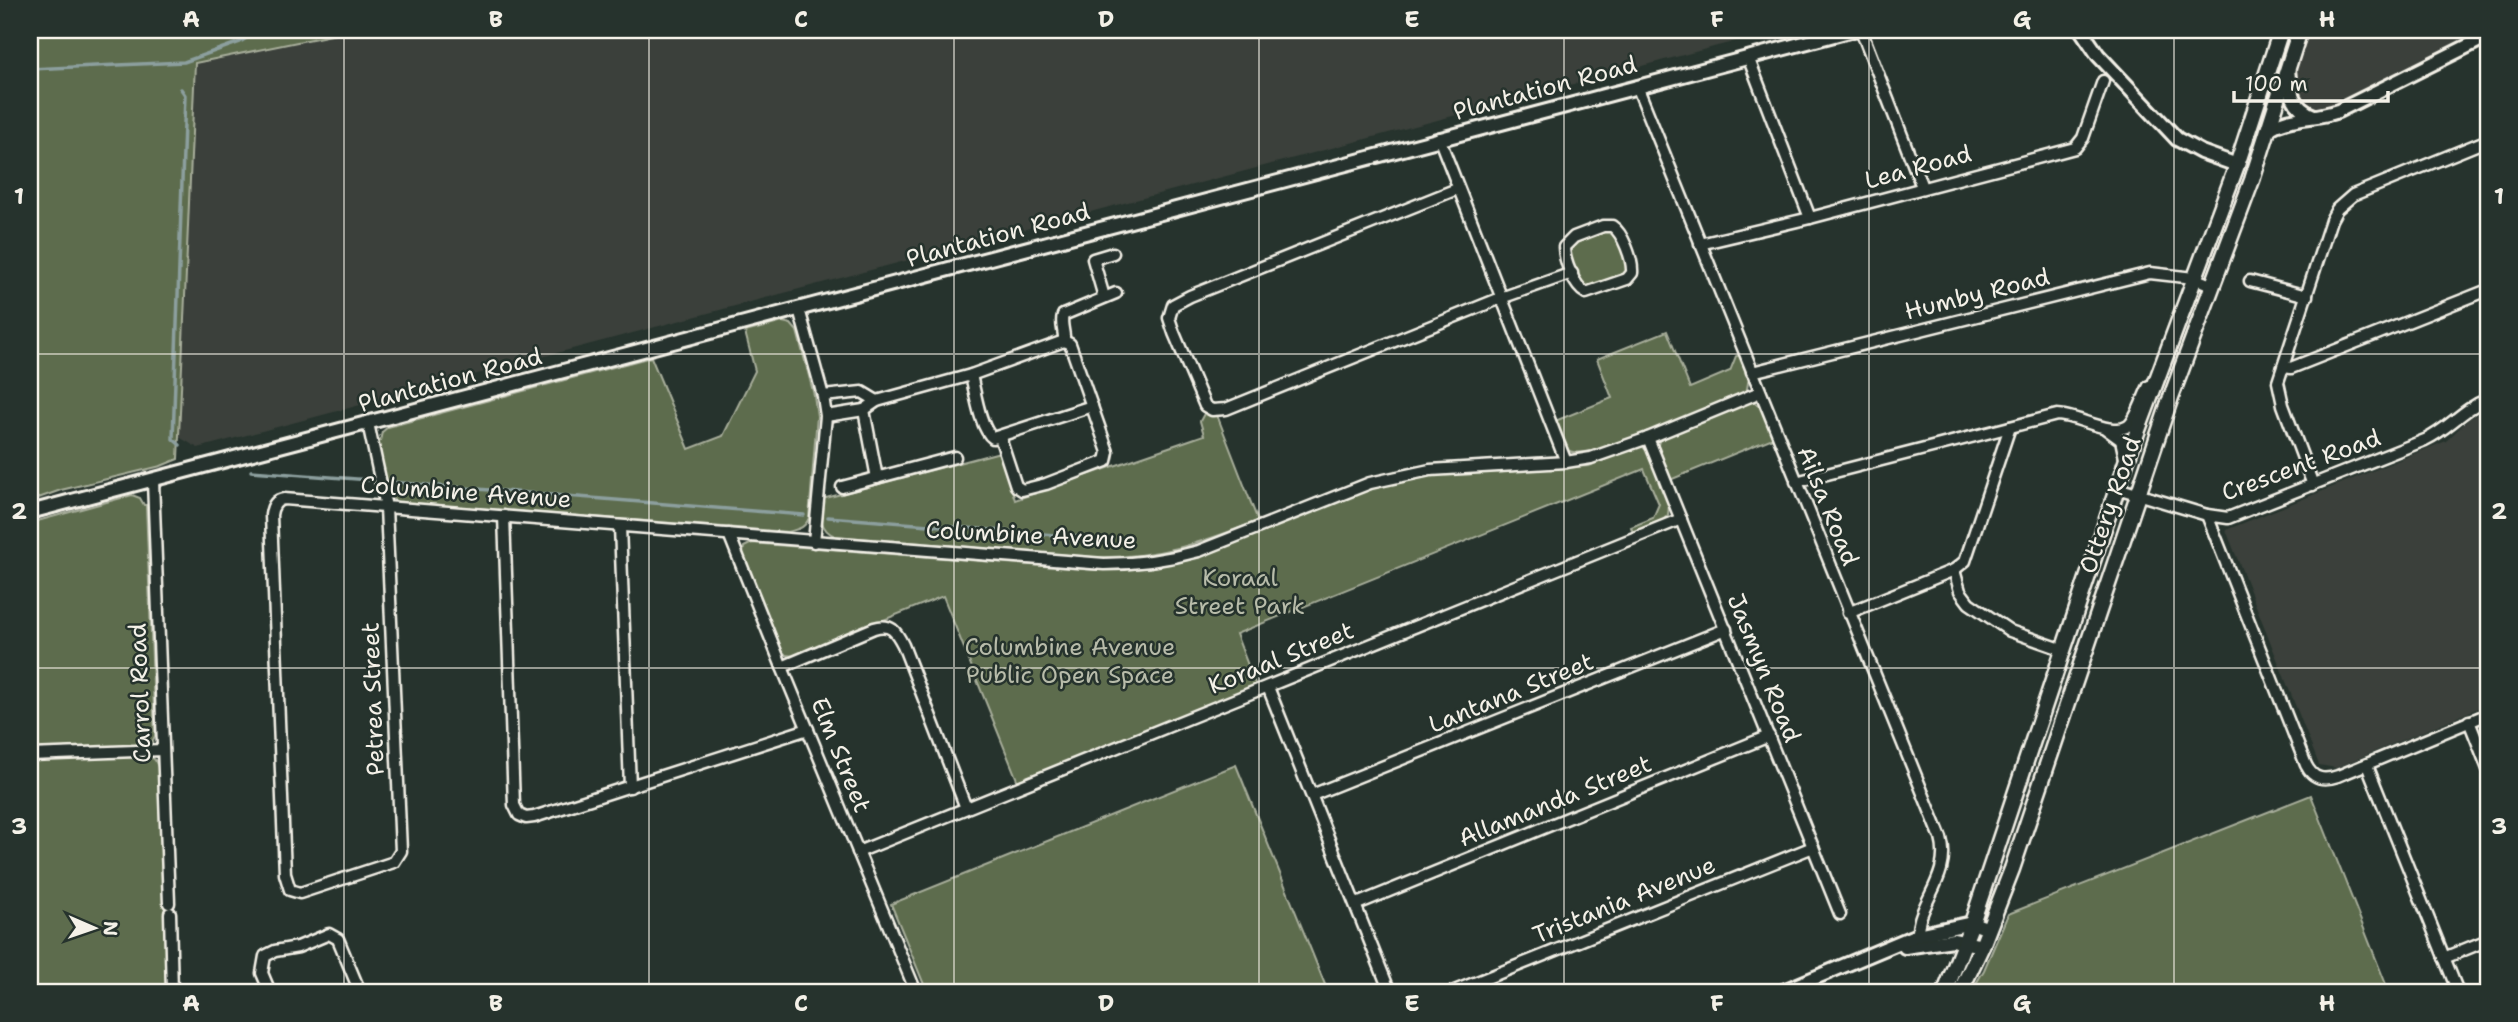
<svg xmlns="http://www.w3.org/2000/svg" width="2518" height="1022" viewBox="0 0 2518 1022" font-family="'Shantell Sans',sans-serif">
  <style>
    .built { fill: #3a403a }
    .green { fill: #5d6c4e; stroke: #a8ae9b; stroke-width: 2 }
    .lines { fill: none; stroke-linecap: round; stroke-linejoin: round }
    .stream { stroke: #8c9f9e; stroke-width: 3.5 }
    .minor-casing { stroke: #f4f1e8; stroke-width: 15 }
    .tertiary-casing { stroke: #f4f1e8; stroke-width: 18 }
    .secondary-casing { stroke: #f4f1e8; stroke-width: 19 }
    .minor { stroke: #26332d; stroke-width: 10 }
    .tertiary { stroke: #26332d; stroke-width: 12 }
    .secondary { stroke: #26332d; stroke-width: 14 }
    .grid { fill: none; stroke: #f4f1e8; stroke-width: 2; stroke-opacity: 0.55 }
    .labels { text-anchor: middle; stroke-width: 5; stroke-linejoin: round; paint-order: stroke }
    .street-label { font-size: 24px; fill: #f4f1e8; stroke: #26332d }
    .park-label { font-size: 24px; fill: #b8bcaa; stroke: #26332d }
    .neatline { fill: none; stroke: #f4f1e8; stroke-width: 2.5 }
    .grid-label { font-size: 23px; text-anchor: middle; font-weight: bold; fill: #f4f1e8 }
  </style>
  <rect width="100%" height="100%" fill="#26332d"/>
  <filter id="ink" filterUnits="userSpaceOnUse"><feTurbulence type="fractalNoise" baseFrequency=".0143" numOctaves="2"/><feDisplacementMap in="SourceGraphic" scale="14" xChannelSelector="R" yChannelSelector="G"/><feConvolveMatrix kernelMatrix="1 2 1 2 8 2 1 2 1" color-interpolation-filters="sRGB"/></filter>
  <g filter="url(#ink)">
    <g class="built">
      <path d="M356 30H1778L198 448 179 437 195 63Z"/>
      <path d="M2300 30H2488V36L2317 117 2290 87Z"/>
      <path d="M2488 410V704L2336 768 2319 765 2226 530 2446 441 2470 418Z"/>
    </g>
    <g class="green">
      <path d="M30 30H356L195 63 178 459 161 466 61 490 30 501Z"/>
      <path d="M1607 229C1619 234 1631 263 1625 275L1588 289C1576 280 1568 262 1569 247L1573 242Z"/>
      <path d="M783 322 791 324 797 331 814 395 817 416 809 518C804 530 796 529 788 532L398 502 389 497 378 441H380L382 432 388 427 651 357 689 449 723 436 755 371 745 332Z"/>
      <path d="M1667 331 1690 388 1730 371 1736 356 1740 355 1749 377 1747 389 1741 394C1711 407 1594 462 1569 451L1555 421 1612 398 1597 359Z"/>
      <path d="M1752 401 1760 406 1773 438 1670 480 1657 448 1660 438Z"/>
      <path d="M1205 412 1217 415 1258 521C1201 543 1156 559 1093 557L835 536C818 529 821 515 822 499L1000 452 1015 500 1204 435 1200 421Z"/>
      <path d="M1636 447H1643L1649 453 1669 505 1668 515 1660 523 1633 533 1631 527 1653 518 1659 504 1644 469 1236 634 1256 686 1018 782 943 596 794 656 786 655 782 651 743 553 744 547 752 543 1095 570 1149 568 1188 560 1360 493 1398 480 1438 473 1589 466Z"/>
      <path d="M132 495 140 498 144 505H146L155 736 151 744 143 747 30 750V523Z"/>
      <path d="M148 755 155 760 159 769 170 992H30V759Z"/>
      <path d="M1236 765 1328 992H927L891 904Z"/>
      <path d="M2311 795 2389 992H1971L1984 970 2008 914Z"/>
    </g>
    <g class="lines">
      <g class="stream">
        <path d="M30 69 184 62 240 42 259 30"/>
        <path d="M180 445 173 439 185 95 181 89"/>
        <path d="M251 471 370 480"/>
        <path d="M389 482 804 515"/>
        <path d="M828 517 1093 538"/>
      </g>
      <defs>
        <g id="minor">
          <path d="M1861 30 1922 187"/>
          <path d="M1748 57 1810 218"/>
          <path d="M1637 86 1941 838C1953 880 1911 908 1919 941"/>
          <path d="M1439 138 1566 462"/>
          <path d="M1457 189 1190 296 1173 305 1169 318 1174 333 1205 406 1212 410 1226 409 1501 298 1572 273"/>
          <path d="M1603 226H1612C1623 233 1633 260 1632 273L1627 279 1586 293C1574 287 1564 260 1564 247L1574 237Z"/>
          <path d="M1700 244 1810 218 2075 148 2083 138 2103 81"/>
          <path d="M2250 281 2307 296"/>
          <path d="M1104 297 1093 259 1113 253"/>
          <path d="M799 309 823 396 826 416 814 542"/>
          <path d="M1064 341C1065 332 1060 324 1063 315L1116 293"/>
          <path d="M2283 367 2291 368 2488 290"/>
          <path d="M1752 372 2150 273 2194 278 2211 285"/>
          <path d="M971 375C975 391 980 429 993 438L1092 406"/>
          <path d="M823 396 862 392 877 401"/>
          <path d="M864 410 877 478"/>
          <path d="M826 416 864 410 877 401 971 375 1064 341 1070 344 1108 452 1106 461 1046 484 1022 490 1016 486 1000 437"/>
          <path d="M368 423 386 507 401 851 394 862 300 893 290 890 285 874 271 515C272 507 275 500 284 499 558 520 831 542 1104 564 1137 564 1167 560 1199 551L1370 483 1430 470 1566 462 1591 458 1648 438 1760 392"/>
          <path d="M2106 429 2121 440 2125 458"/>
          <path d="M1648 438 1840 914"/>
          <path d="M153 481 169 903"/>
          <path d="M1796 482 2057 415C2076 415 2113 437 2128 426 2136 421 2144 395 2149 386"/>
          <path d="M2313 485 2283 405 2278 382 2331 220 2337 209 2353 195 2488 140"/>
          <path d="M842 487 955 457"/>
          <path d="M2117 488 2207 515 2228 518 2425 440C2449 429 2462 409 2488 399"/>
          <path d="M2207 515 2306 765C2313 779 2323 781 2338 776L2488 714"/>
          <path d="M504 516 514 805 519 815 526 818 534 817 808 729"/>
          <path d="M620 526 630 787"/>
          <path d="M729 534 782 667 916 992"/>
          <path d="M1954 570 1960 591 1969 603 2010 631 2064 650"/>
          <path d="M1848 613 1954 570 1965 561 2010 427"/>
          <path d="M782 667 874 628C891 623 896 631 903 645L966 808"/>
          <path d="M1268 687 1390 992"/>
          <path d="M2469 721 2488 769"/>
          <path d="M30 755 163 750"/>
          <path d="M2367 765 2458 992"/>
          <path d="M1312 795 1726 629"/>
          <path d="M858 852 1681 519"/>
          <path d="M1357 904 1769 736"/>
          <path d="M170 913 172 992"/>
          <path d="M2444 958 2488 940"/>
          <path d="M270 992 262 973 265 956 275 951 298 947 329 934 338 939 360 992"/>
          <path d="M1452 992 1813 847"/>
        </g>
        <g id="tertiary">
          <path d="M2081 30 2098 55 2177 139 2201 152 2237 165"/>
          <path d="M2288 69C2290 91 2291 107 2314 116"/>
          <path d="M2268 129C2292 115 2312 120 2338 111L2488 36"/>
          <path d="M30 512 1853 30"/>
          <path d="M1905 947 1953 940 1982 946"/>
          <path d="M1781 992 1917 935 1972 923 1989 929"/>
        </g>
        <g id="secondary">
          <path d="M1945 992 1972 923 2126 462 2237 165 2281 30"/>
          <path d="M1960 992 1982 946 2012 869 2171 397 2252 180 2300 30"/>
        </g>
      </defs>
      <use href="#minor" class="minor-casing"/>
      <use href="#tertiary" class="tertiary-casing"/>
      <use href="#secondary" class="secondary-casing"/>
      <use href="#minor" class="minor"/>
      <use href="#tertiary" class="tertiary"/>
      <use href="#secondary" class="secondary"/>
    </g>
  </g>
  <path class="grid" d="M344 30V992M649 30V992M954 30V992M1259 30V992M1564 30V992M1869 30V992M2174 30V992M30 354H2488M30 668H2488"/>
  <g class="labels">
    <g class="street-label">
      <text transform="translate(1545 88) rotate(-15)" y="8">Plantation Road</text>
      <text transform="translate(1918 167) rotate(-15)" y="8">Lea Road</text>
      <text transform="translate(998 235) rotate(-15)" y="8">Plantation Road</text>
      <text transform="translate(1977 294) rotate(-14)" y="8">Humby Road</text>
      <text transform="translate(450 380) rotate(-15)" y="8">Plantation Road</text>
      <text transform="translate(2301 465) rotate(-20)" y="8">Crescent Road</text>
      <text transform="translate(466 492) rotate(4)" y="8">Columbine Avenue</text>
      <text transform="translate(2110 505) rotate(-71)" y="8">Ottery Road</text>
      <text transform="translate(1828 506) rotate(68)" y="8">Ailsa Road</text>
      <text transform="translate(1031 535) rotate(3)" y="8">Columbine Avenue</text>
      <text transform="translate(1281 658) rotate(-22)" y="8">Koraal Street</text>
      <text transform="translate(1764 668) rotate(68)" y="8">Jasmyn Road</text>
      <text transform="translate(140 693) rotate(-92)" y="8">Carrol Road</text>
      <text transform="translate(1511 693) rotate(-22)" y="8">Lantana Street</text>
      <text transform="translate(373 699) rotate(-92)" y="8">Petrea Street</text>
      <text transform="translate(841 755) rotate(68)" y="8">Elm Street</text>
      <text transform="translate(1555 801) rotate(-22)" y="8">Allamanda Street</text>
      <text transform="translate(1624 900) rotate(-22)" y="8">Tristania Avenue</text>
    </g>
    <g class="park-label">
      <text x="1240" y="586">Koraal<tspan x="1240" dy="28">Street Park</tspan></text>
      <text x="1070" y="655">Columbine Avenue<tspan x="1070" dy="28">Public Open Space</tspan></text>
    </g>
  </g>
  <rect width="2518" height="1022" fill="none" stroke="#26332d" stroke-width="77"/>
  <g transform="translate(94 928) rotate(92)" stroke="#26332d" stroke-width="5" paint-order="stroke">
  <path d="M0-5L12 26L0 18L-12 26Z" fill="#f4f1e8"/>
  <text y="-10" font-size="19" font-weight="bold" text-anchor="middle" fill="#f4f1e8">N</text>
  </g>
  <path d="M2234 91v10h154v-10" fill="none" stroke="#f4f1e8" stroke-width="3.5"/>
  <text x="2245" y="91" font-size="21" fill="#f4f1e8" stroke="#26332d" stroke-width="5" paint-order="stroke">100 m</text>
  <rect x="38" y="38" width="2442" height="946" class="neatline"/>
  <g class="grid-label">
    <text x="191" y="27">A</text>
    <text x="496" y="27">B</text>
    <text x="801" y="27">C</text>
    <text x="1106" y="27">D</text>
    <text x="1412" y="27">E</text>
    <text x="1717" y="27">F</text>
    <text x="2022" y="27">G</text>
    <text x="2327" y="27">H</text>
    <text x="19" y="204">1</text>
    <text x="2499" y="204">1</text>
    <text x="19" y="519">2</text>
    <text x="2499" y="519">2</text>
    <text x="19" y="834">3</text>
    <text x="2499" y="834">3</text>
    <text x="191" y="1011">A</text>
    <text x="496" y="1011">B</text>
    <text x="801" y="1011">C</text>
    <text x="1106" y="1011">D</text>
    <text x="1412" y="1011">E</text>
    <text x="1717" y="1011">F</text>
    <text x="2022" y="1011">G</text>
    <text x="2327" y="1011">H</text>
  </g>
</svg>
